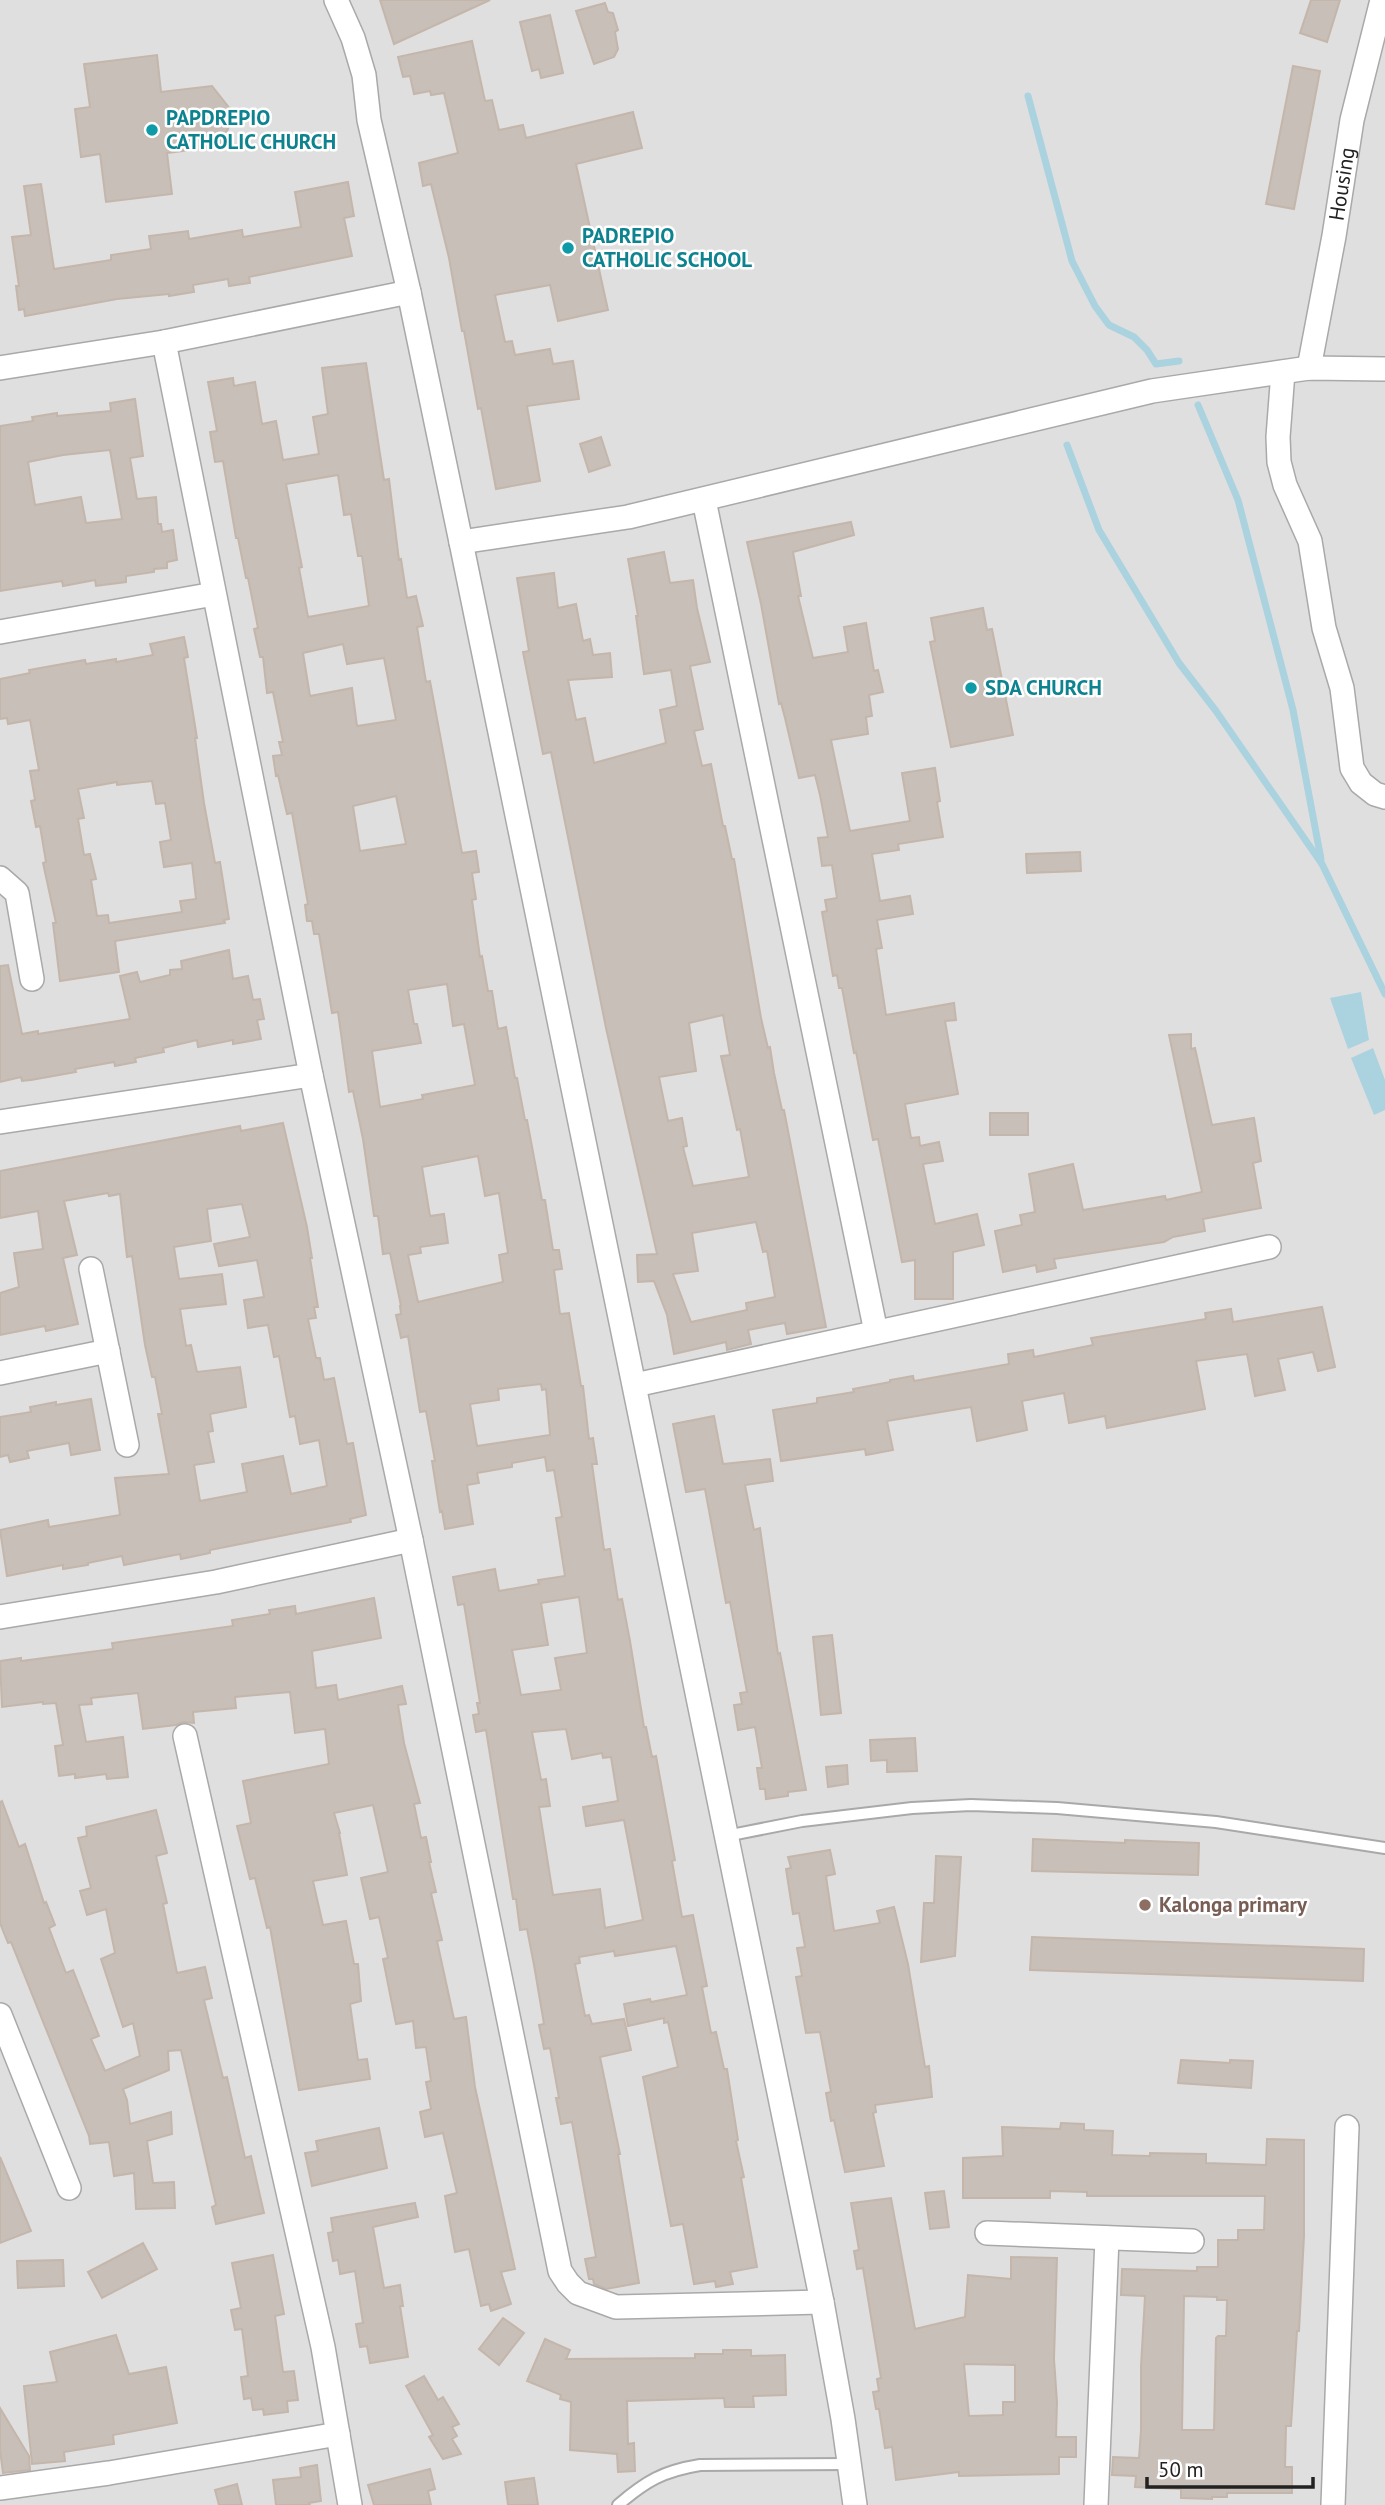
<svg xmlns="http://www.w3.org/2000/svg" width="1385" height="2505" viewBox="0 0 1385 2505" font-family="'PT Sans',sans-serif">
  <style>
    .residential { fill: #e0dfdf }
    .water { fill: #aad3df }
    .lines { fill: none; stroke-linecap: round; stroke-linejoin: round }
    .stream { stroke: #aad3df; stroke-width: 7 }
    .building { fill: #c7bfb8; stroke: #c4b6ab; stroke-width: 2; fill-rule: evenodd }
    .lane-casing { stroke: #a9a9a9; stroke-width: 14 }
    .street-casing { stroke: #a9a9a9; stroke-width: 26 }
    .lane { stroke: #fff; stroke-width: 10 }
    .street { stroke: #fff; stroke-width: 23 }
    .culture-dot { fill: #0f9aa8; stroke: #fff; stroke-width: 2.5 }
    .education-dot { fill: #8d6e63; stroke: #fff; stroke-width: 2.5 }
    .labels { text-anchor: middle; stroke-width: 5; stroke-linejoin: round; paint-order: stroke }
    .culture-label { font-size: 21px; font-weight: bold; fill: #0d838f; stroke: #fff; text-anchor: start }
    .street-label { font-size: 21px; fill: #222; stroke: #fff }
    .education-label { font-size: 21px; font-weight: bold; fill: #785e54; stroke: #fff; text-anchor: start }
  </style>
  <rect width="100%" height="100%" fill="#f2efe9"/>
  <rect class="residential" x="0" y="0" width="1385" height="2505"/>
  <g class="water">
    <path d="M1361 992 1369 1040 1348 1049 1330 998Z"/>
    <path d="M1373 1048 1385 1080V1110L1374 1115 1351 1058Z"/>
  </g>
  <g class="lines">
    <g class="stream">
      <path d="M1028 96 1072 261 1095 306 1109 325 1134 337 1147 350 1156 364 1179 361"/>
      <path d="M1198 405 1238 500 1293 710 1321 859"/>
      <path d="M1067 445 1099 530 1179 663 1216 711 1322 864 1385 994"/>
    </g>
  </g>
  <g class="building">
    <path d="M380 0H490L394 44Z"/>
    <path d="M1311 0H1340L1327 42 1300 33Z"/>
    <path d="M605 3 608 12 613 13 618 30 615 32 618 49 614 57 594 64 576 11Z"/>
    <path d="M550 15 563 73 541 78 539 69 532 71 520 22Z"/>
    <path d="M472 41 485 101 492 100 499 130 523 125 526 138 633 112 642 148 576 164 608 310 558 321 550 285 495 295 505 342 512 341 515 355 550 349 553 364 573 361 579 399 527 406 540 481 496 489 481 408 478 409 464 331H462L449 258 431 184 423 186 419 163 458 153 444 93 431 95 430 91 414 94 410 76 403 77 398 57Z"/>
    <path d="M157 55 161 92 212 86 234 114 221 146 167 153 172 194 106 202 100 154 81 157 75 109 90 107 84 64Z"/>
    <path d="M1293 66 1320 71 1294 209 1266 204Z"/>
    <path d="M348 182 354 216 344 218 352 256 249 277 250 283 229 286 228 279 193 285 194 292 169 296V294L117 299 25 316 24 309 19 310 16 286H19L12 237 31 235 24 186 41 184 54 269 111 260V255L151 249 149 236 188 231 189 239 242 230 243 237 301 227 295 192Z"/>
    <path d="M366 363 384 480 389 479 399 560 401 559 407 598 416 596 423 626 417 627 426 682 430 681 462 853 476 851 479 872 472 873 476 899 472 900 480 957 482 956 488 991H492L498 1029 506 1027 515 1078H517L525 1120H527L542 1200H545L553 1250H559L562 1269 554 1270 560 1314 569 1313 581 1386H583L589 1439 593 1438 597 1464H592L604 1550 610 1549 618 1600 622 1599 630 1641 644 1727H646L652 1757 656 1756 675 1860 672 1861 682 1917 693 1915 707 1986 702 1987 711 2033 716 2032 724 2069H727L738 2140 736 2141 744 2177 741 2178 757 2267 730 2272 733 2284 716 2287 715 2281 694 2284 683 2224 671 2226 643 2077 678 2067 668 2022 664 2023V2018L628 2026 624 2004 650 1999 651 2002 687 1995 676 1946 615 1956 614 1951 579 1957 580 1963 575 1964 585 2016 589 2015 592 2024 624 2019 631 2050 600 2057 620 2154H618L639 2283 606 2289 594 2284 593 2279H589L585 2259 596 2257 572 2122 561 2124 556 2098H559L550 2048 544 2049 539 2025 544 2024 534 1965 527 1929 520 1930 516 1899H513L486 1730 476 1732 473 1715 479 1714 477 1703H480L464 1604 458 1605 453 1577 495 1569 499 1591 539 1584 538 1580 565 1576 556 1518 562 1517 554 1470 547 1471 545 1457 512 1463V1467L477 1473 479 1483 467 1485 473 1524 445 1529 442 1511 440 1512 432 1461H435L426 1411 420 1412 408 1336 401 1338 396 1315 401 1314 400 1306H401L390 1253 383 1254 378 1216H374L363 1139 353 1091 349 1092 338 1012 332 1013 319 934H314L312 921H307L305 905 308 904 292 813 287 814 278 775 276 776 273 756 282 755 279 742H283L273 692 267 693 263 657H260L254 629 258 628 248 578H246L238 538H236L223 461 215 462 210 432 217 431 208 382 233 378 234 386 255 382 262 424 276 421 283 460 319 454 313 417 328 414 322 368ZM338 475 344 515 351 514 358 556H362L369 606 308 617 299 568 302 567 286 484ZM343 644 347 664 384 658 396 720 357 726 352 688 310 696 303 653ZM396 796 406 844 360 851 353 806ZM447 984 453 1026 464 1024 475 1085 422 1095 423 1099 380 1107 372 1051 421 1043 417 1024H414L408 990ZM478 1156 485 1196 499 1193 508 1253 499 1255 503 1282 418 1302 408 1255 421 1253 420 1247 448 1243 444 1214 430 1216 422 1167ZM541 1384 542 1390 546 1389 550 1435 477 1446 470 1404 499 1400 498 1389ZM579 1597 587 1653 555 1658 561 1690 521 1695 512 1650 548 1645 541 1603ZM566 1729 572 1759 602 1753 603 1758 611 1757 618 1801 583 1807 586 1826 624 1820 643 1920 605 1928 600 1889 553 1895 539 1807 550 1806 546 1779 541 1780 532 1732Z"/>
    <path d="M135 399 143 456 130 458 137 499 156 497 158 524H161L162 532 173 530 177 560 167 562V568L154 569V572L126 576V582L96 586 95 580 63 586 62 581 0 591V426L33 421 32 417 57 413V416L111 411 110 403ZM110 450 122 519 86 523 81 497 35 505 28 462 63 455Z"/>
    <path d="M601 437 610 465 589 472 580 444Z"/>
    <path d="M851 522 854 535 793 552 801 596H798L813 658 848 652 844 627 866 623 874 671 878 670 883 692 869 695 872 716 866 717 868 734 831 740 850 831 910 821 902 773 935 768 940 801 937 802 943 837 898 844 899 850 872 854 880 901 910 896 913 914 877 920 882 948 876 949 886 1015 954 1003 956 1020 945 1021 958 1094 905 1104 911 1138 919 1137 920 1146 939 1142 943 1161 923 1164 935 1224 977 1214 984 1245 953 1252V1299H915V1260L902 1262 878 1139 873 1140 856 1052 854 1053 842 988H839L837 975 833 976 822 912 827 911 825 900 837 898 832 865 822 866 818 838 828 837 820 795 815 775 799 778 785 718 781 703 779 704 761 604 747 542Z"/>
    <path d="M664 552 670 583 693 580 697 608 710 662 690 666 703 729 694 731 702 766 711 764 723 826H725L732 859H734L761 1018 768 1048 770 1047 774 1073 782 1110H784L826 1327 787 1334 785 1323 748 1330 751 1344 727 1350 726 1342 674 1354 667 1315 654 1281 638 1282 637 1255 657 1254 606 1028 551 752 543 754 523 652 529 651 517 578 554 573 558 608 576 604 583 641 590 639 593 655 610 653 612 677 568 680 576 720 585 718 594 763 666 743 660 710 677 706 671 670 644 674 636 616H638L628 559ZM723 1015 730 1055 721 1056 737 1130 740 1129 749 1177 693 1186 683 1147 687 1146 682 1118 668 1121 659 1077 696 1071 689 1023ZM756 1222 763 1252 767 1251 775 1297 746 1303 747 1310 691 1322 673 1274 698 1271 692 1233Z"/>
    <path d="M983 608 987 630 992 629 1013 735 951 747 930 642 935 641 931 618Z"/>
    <path d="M184 637 188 657 184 658 197 738H195L204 803 215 863 220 862 229 919 224 920 225 923 115 941 119 972 60 981 53 923H56L43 863 46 862 40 826 36 827 31 801 35 800 30 771 39 770 30 720 8 724 7 718 0 719V679L30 673 29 670 85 660 86 664 116 659V662L153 655 150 644ZM152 781 156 804 165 803 171 840 160 842 164 867 192 863 196 899 180 901 182 912 109 923 108 915 97 916 91 880 96 879 90 854 84 855 78 819 84 818 78 789 117 782V785Z"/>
    <path d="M1080 852 1081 871 1027 873 1026 854Z"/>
    <path d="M229 950 233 979 248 976 253 1000 260 999 264 1019 257 1020 261 1039 233 1044V1040L198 1047 197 1040 163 1048 164 1052 135 1058 136 1062 115 1066 114 1062 75 1069 76 1072 31 1080 22 1081 21 1077 0 1082V966L8 965 22 1034 38 1031V1034L130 1019 120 976 137 972 140 982 170 975V970L182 969 181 961Z"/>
    <path d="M1191 1034V1049L1195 1048 1212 1125 1254 1118 1261 1161 1253 1163 1261 1208 1203 1219 1205 1231 1173 1237 1164 1242 1054 1259 1056 1268 1037 1272 1036 1265 1003 1272 995 1231 1022 1225 1020 1215 1035 1212 1029 1174 1073 1164 1083 1210 1165 1196 1166 1200 1202 1192 1169 1035Z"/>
    <rect x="990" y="1113" width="38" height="22"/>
    <path d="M283 1123 307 1227 312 1258H310L318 1307H314L316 1318 308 1319 316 1358H320L324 1380 334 1378 347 1444 353 1443 366 1515 350 1519 351 1522 210 1550V1553L181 1559 180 1554 124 1565 122 1556 88 1563V1565L63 1569V1565L7 1576 0 1530 48 1520 49 1527 120 1515 115 1478 169 1474 158 1414H162L155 1377H152L145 1345 132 1256 127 1257 120 1194 109 1196 108 1193 64 1201 77 1255 63 1258 78 1324 46 1331 45 1326 0 1335V1293L19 1287 14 1253 43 1249 38 1211 0 1218V1171L240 1126 241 1131ZM242 1204 250 1237 214 1244 219 1266 257 1260 264 1297 244 1300 248 1328 268 1325 274 1357 279 1356 290 1417 295 1416 300 1444 319 1440 327 1486 291 1494 283 1456 242 1464 247 1492 200 1501 194 1465 214 1462 208 1432 213 1431 210 1414 246 1407 240 1367 197 1372 191 1345 186 1346 180 1309 226 1304 222 1274 179 1279 174 1247 211 1241 207 1209Z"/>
    <path d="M1322 1307 1335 1367 1318 1371 1313 1352 1278 1359 1285 1390 1255 1396 1247 1354 1196 1361 1205 1409 1107 1428 1105 1416 1069 1423 1064 1393 1022 1401 1027 1430 977 1441 971 1407 887 1421 893 1450 866 1455 865 1449 781 1461 773 1410 817 1403V1398L854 1392 853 1389 890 1382V1380L913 1376 914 1381 1009 1364 1008 1354 1033 1350 1034 1357 1093 1345 1091 1338 1206 1319 1205 1313 1231 1309 1233 1322Z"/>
    <path d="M91 1399 100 1450 71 1455 69 1443 27 1451 29 1458 10 1462 8 1455 0 1457V1417L31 1412 30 1407 56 1402V1405Z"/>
    <path d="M714 1416 723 1464 770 1459 773 1481 745 1485 754 1530 760 1528 778 1654 780 1653 806 1790 788 1792V1796L766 1799 765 1789H760L757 1768H762L755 1727 738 1730 734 1705 742 1704 740 1693 747 1692 730 1602 726 1603 705 1489 686 1492 673 1424Z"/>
    <path d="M374 1598 381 1638 312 1651 316 1688 336 1685 338 1700 402 1686 406 1704 398 1705 404 1743 420 1803 414 1804 421 1838 426 1837 431 1862H429L436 1892 431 1893 442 1940 437 1941 454 2019 466 2017 475 2087 515 2269 501 2272 511 2304 491 2311 489 2304 481 2306 469 2249 455 2252 445 2196 457 2193 443 2133 425 2137 420 2112 431 2109 426 2082 431 2081 426 2047 416 2048 413 2021 396 2024 383 1959 388 1958 379 1917 370 1919 361 1878 388 1872 373 1805 334 1813 340 1833H339L347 1875 313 1881 323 1925 346 1921 354 1964H358L361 2001 350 2004 358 2060 367 2059 370 2079 299 2090 270 1927 267 1928 255 1878 250 1879 237 1826 251 1823 243 1781 329 1764 325 1729 295 1733 290 1692 235 1697 236 1708 193 1712 194 1723 183 1722 176 1725 143 1729 138 1693 91 1698 92 1704 79 1705 86 1742 123 1737 128 1777 107 1779 106 1774 75 1778V1774L59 1776 55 1746 63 1745 56 1703 43 1704V1702L2 1707 0 1661 21 1658V1661L113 1649 112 1643 233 1626 232 1620 270 1614 269 1610 295 1606 296 1614Z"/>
    <path d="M832 1635 841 1713 821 1715 813 1637Z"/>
    <path d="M915 1738 917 1771 887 1772V1760L871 1761 870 1740Z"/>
    <path d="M847 1765 848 1784 828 1787 826 1767Z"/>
    <path d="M2 1801 19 1847 25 1844 44 1903 46 1902 55 1925 49 1928 66 1973 73 1970 99 2036 91 2039 105 2071 140 2056 133 2023 123 2027 101 1959 115 1953 106 1909 87 1915 80 1891 91 1888 78 1838 87 1836 86 1827 156 1810 167 1853 156 1856 167 1903 163 1904 177 1973 205 1967 212 1998 204 2000 223 2078 227 2077 245 2158 251 2156 264 2213 216 2224 212 2207 216 2205 181 2050 168 2051 169 2070 123 2089 127 2100 130 2124 171 2112 172 2134 147 2141 153 2183 174 2182 175 2208 136 2209 134 2173 114 2176 109 2142 90 2144 89 2136 11 1942 8 1943 0 1923V1802Z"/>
    <path d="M1033 1839 1125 1843V1840L1199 1843 1198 1875 1032 1871Z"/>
    <path d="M830 1850 835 1874 826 1876 834 1931 880 1923 877 1911 894 1907 908 1964 925 2067 929 2066 932 2097 875 2105 876 2112 873 2113 884 2166 845 2172 834 2120 831 2121 826 2093 831 2092 820 2032 806 2033 796 1977 802 1976 797 1948 805 1947 799 1913 793 1914 786 1869 791 1868 788 1857Z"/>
    <path d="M936 1856 961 1857 955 1956 921 1962 924 1903H934Z"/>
    <path d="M1032 1937 1364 1949 1363 1981 1030 1970Z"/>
    <path d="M1181 2060 1230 2063V2060L1253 2061 1251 2088 1178 2083Z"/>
    <path d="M1061 2123 1084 2124V2130L1113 2131 1112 2155 1150 2156V2153L1206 2154V2163L1266 2165 1267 2139 1304 2140V2236L1299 2331H1297L1291 2426H1286L1285 2467H1292V2493H1227V2497H1212V2499L1181 2498V2489L1135 2487 1136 2476 1112 2475 1113 2457 1139 2458 1141 2430V2366L1145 2296 1121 2295 1122 2269 1197 2271V2267H1218V2240H1238V2230H1264L1265 2196H1087V2192L1050 2191V2198H963V2158L1003 2156 1002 2127 1060 2129ZM1184 2296 1217 2297V2300H1227L1226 2336H1218L1216 2338 1214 2430H1182Z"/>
    <path d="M379 2128 387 2168 312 2186 305 2153 318 2151 316 2141Z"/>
    <path d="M0 2157 31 2231 0 2243Z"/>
    <path d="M944 2191 949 2227 930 2229 925 2193Z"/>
    <path d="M891 2198 915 2329 965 2317 968 2275 1011 2279V2257L1057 2258 1054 2359 1057 2402 1056 2437H1076V2457H1059V2474L959 2476V2472L896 2480 892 2447 885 2448 879 2409H876L873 2392 879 2391 877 2379 881 2378 863 2268 857 2269 854 2251 859 2250 851 2203ZM964 2364 1015 2365V2402H1003V2415L969 2416Z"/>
    <path d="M415 2203 418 2217 373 2227 384 2288 400 2285 403 2306H400L408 2357 370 2363 367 2346 360 2347 356 2324 363 2323 355 2271 340 2274 338 2260 333 2261 328 2233 333 2232 331 2218Z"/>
    <path d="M143 2243 157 2269 102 2298 88 2272Z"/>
    <path d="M273 2255 284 2314 275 2316 283 2372 294 2371 298 2400 287 2401 288 2412 264 2415 263 2409 253 2410 251 2398 244 2399 241 2377 248 2376 242 2329 235 2330 231 2310 241 2308 232 2263Z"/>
    <path d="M63 2260 64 2286 18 2288 17 2261Z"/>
    <path d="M503 2318 524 2333 499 2365 479 2349Z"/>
    <path d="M116 2335 129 2374 166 2367 177 2423 113 2435 114 2444 64 2452 65 2461 32 2464 24 2386 57 2382 50 2352Z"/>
    <path d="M545 2339 570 2350 566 2359 695 2358V2354H723V2350H751V2356L785 2355 786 2395 753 2396 754 2407H725L724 2398 627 2401 628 2444 634 2443 635 2471 618 2472 617 2454 570 2450 571 2402 560 2399 561 2395 527 2381Z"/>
    <path d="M424 2376 438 2400 443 2397 459 2424 452 2427 457 2436 452 2439 461 2454 443 2459 429 2437 433 2435 406 2386Z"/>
    <path d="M0 2408 29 2456 30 2470 3 2473 0 2450Z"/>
    <path d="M317 2465 321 2501 309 2503 310 2505H276L273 2480 301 2477 300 2468Z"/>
    <path d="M430 2469 435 2489 428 2491 431 2505H374L368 2485Z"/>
    <path d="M534 2478 538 2505H508L505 2482Z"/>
    <path d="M237 2484 242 2505H219L215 2490Z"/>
  </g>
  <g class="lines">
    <defs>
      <g id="lane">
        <path d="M726 1836 802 1821 912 1808 971 1805 1057 1808 1216 1822 1385 1848"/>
        <path d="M618 2505C646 2481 663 2471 700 2465L850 2464"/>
      </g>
      <g id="street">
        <path d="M336 0 353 38 364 75 369 120 409 292 461 542 822 2302 843 2419 855 2505"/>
        <path d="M164 342 311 1075 411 1540 560 2271 568 2283 578 2293 616 2307 822 2302"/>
        <path d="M0 368 164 342 409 292"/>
        <path id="s1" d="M1309 368 1334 236 1352 120 1382 0"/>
        <path d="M1283 372 1278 437 1279 462 1285 485 1310 541 1324 628 1342 688 1352 768 1361 783 1375 794 1385 797"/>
        <path d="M704 500 876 1332"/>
        <path d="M461 542 628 517 1152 391 1309 368 1385 369"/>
        <path d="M0 632 214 594"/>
        <path d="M0 878 17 893 32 979"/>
        <path d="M0 1122 311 1075"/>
        <path d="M91 1269 127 1445"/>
        <path d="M0 1373 108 1351"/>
        <path d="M635 1385 1269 1247"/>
        <path d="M0 1617 216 1582 411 1540"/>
        <path d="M185 1736 323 2347 350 2505"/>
        <path d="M0 2015 69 2188"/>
        <path d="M987 2233 1192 2241"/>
        <path d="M0 2488 109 2473 338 2434"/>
        <path d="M1096 2505 1107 2238"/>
        <path d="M1333 2505 1347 2127"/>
      </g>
    </defs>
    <use href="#lane" class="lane-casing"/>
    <use href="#street" class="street-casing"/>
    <use href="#lane" class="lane"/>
    <use href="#street" class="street"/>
  </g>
  <g class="culture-dot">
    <circle cx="152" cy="130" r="7"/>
    <circle cx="568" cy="248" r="7"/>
    <circle cx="971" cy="688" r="7"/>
  </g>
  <circle class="education-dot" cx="1145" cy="1905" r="7"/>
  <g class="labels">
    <g class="culture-label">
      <text x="166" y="125">PAPDREPIO<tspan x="166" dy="24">CATHOLIC CHURCH</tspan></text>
      <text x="582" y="243">PADREPIO<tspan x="582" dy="24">CATHOLIC SCHOOL</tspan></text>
      <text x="985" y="695">SDA CHURCH</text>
    </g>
    <g class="street-label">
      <text dy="7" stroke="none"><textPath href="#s1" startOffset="187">Housing</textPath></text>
    </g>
    <g class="education-label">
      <text x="1159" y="1912">Kalonga primary</text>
    </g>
  </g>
  <path d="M1147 2477v10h166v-10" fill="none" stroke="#222222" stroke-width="3.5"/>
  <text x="1158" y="2477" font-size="21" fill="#222222" stroke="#ffffff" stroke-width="5" paint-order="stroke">50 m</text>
</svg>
